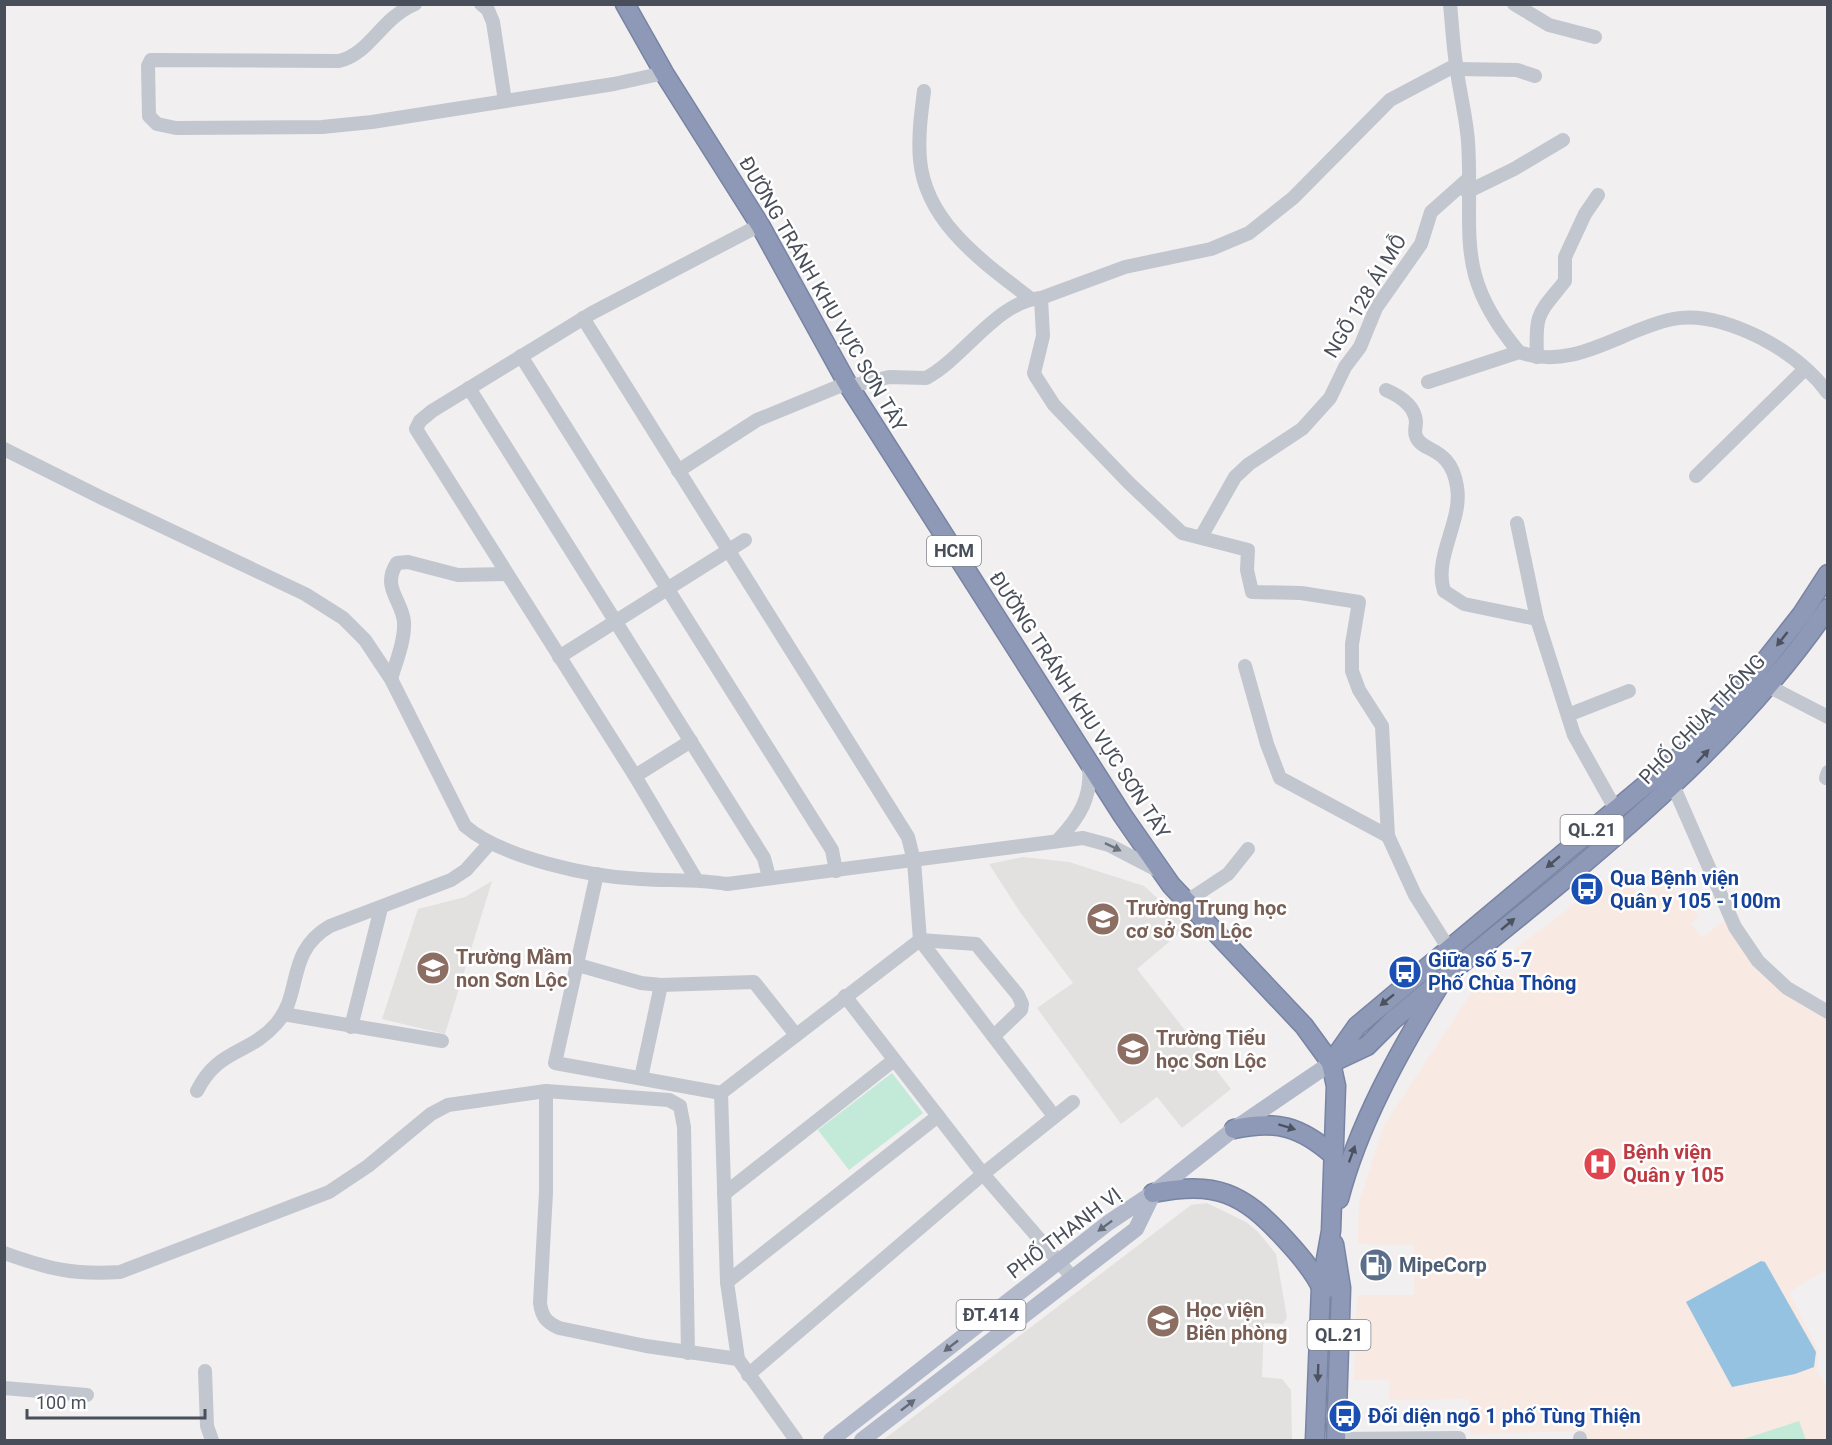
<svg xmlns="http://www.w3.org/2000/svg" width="1832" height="1445" viewBox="0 0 1832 1445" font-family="Roboto,sans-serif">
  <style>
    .education { fill: #e2e1e0 }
    .medical { fill: #f8e9e2 }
    .green { fill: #c3e9d9 }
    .water { fill: #95c2e1 }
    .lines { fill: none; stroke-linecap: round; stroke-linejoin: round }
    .highway-casing { stroke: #7884a3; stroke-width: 21 }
    .minor { stroke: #c1c6cf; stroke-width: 14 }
    .major { stroke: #b2b9ca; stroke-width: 16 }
    .highway { stroke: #8d99b7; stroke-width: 18 }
    .oneway { fill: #4c535f }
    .oneway2 { fill: #6d737d }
    .oneway3 { fill: #636a76 }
    .labels { text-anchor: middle; stroke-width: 5; stroke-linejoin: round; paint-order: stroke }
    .shield { fill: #fff; stroke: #80848c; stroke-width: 1.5 }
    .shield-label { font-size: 18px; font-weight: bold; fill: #494f5a }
    .street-label { font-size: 20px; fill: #494f5a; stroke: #fff }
    .transit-label { font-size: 20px; font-weight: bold; fill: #164399; stroke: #fff; text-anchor: start }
    .education-label { font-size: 20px; font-weight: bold; fill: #785e54; stroke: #fff; text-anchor: start }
    .health-label { font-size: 20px; font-weight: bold; fill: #be3a42; stroke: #fff; text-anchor: start }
    .service-label { font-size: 20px; font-weight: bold; fill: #4e5e75; stroke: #fff; text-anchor: start }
  </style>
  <rect width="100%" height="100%" fill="#f1efef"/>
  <g class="education">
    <path d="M1023 857 1069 862 1144 886 1188 926 1137 969 1231 1089 1182 1128 1157 1097 1121 1124 1037 1008 1073 983 1020 912 989 864Z"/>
    <path d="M492 881 445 1034 382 1019 418 909 465 897Z"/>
    <path d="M1207 1203 1246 1222 1258 1232 1276 1254 1287 1318 1283 1324 1264 1323 1262 1377 1282 1379 1291 1390 1292 1440H883L1191 1205Z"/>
  </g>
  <path class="medical" d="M1619 870 1643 900 1651 894 1646 887 1661 877 1699 915 1691 924 1702 938 1728 918 1756 963 1827 1015V1269L1789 1292 1818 1351 1817 1369 1827 1388V1440H1578L1577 1431 1470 1434 1469 1399 1389 1400V1380H1354L1357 1295H1414V1245L1358 1244 1359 1203 1384 1125 1480 980 1492 990 1522 968 1515 949Z"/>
  <g class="green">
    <path d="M892 1073 923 1113 849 1170 818 1130Z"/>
    <path d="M1799 1421 1806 1440H1741Z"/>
  </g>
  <path class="water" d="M1761 1261 1765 1262 1816 1352 1814 1367 1795 1374 1732 1387 1686 1302Z"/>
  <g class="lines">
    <defs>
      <g id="highway">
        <path d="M625 4 664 73 760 225 847 383 1123 816 1171 885 1304 1026 1331 1063 1336 1086 1331 1231 1321 1287 1315 1440"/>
        <path d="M1333 1062 1367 1046 1393 1020C1544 893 1715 773 1828 608"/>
        <path d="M1331 1063 1357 1026 1686 751 1747 684 1802 614 1828 574"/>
        <path d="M1234 1129C1276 1120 1300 1126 1333 1155"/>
        <path d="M1153 1193C1216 1181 1242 1192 1285 1239 1298 1253 1313 1270 1321 1287L1328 1288"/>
        <path d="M1339 1199C1358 1125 1399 1052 1439 986"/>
        <path d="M1334 1244 1341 1288 1336 1440"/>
      </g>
    </defs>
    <use href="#highway" class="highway-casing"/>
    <g class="minor">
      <path d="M415 4C381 18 370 54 339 61L151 60 148 66 149 116 157 124 176 128 322 127 372 122 614 84 664 73"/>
      <path d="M481 4 488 10 493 22 505 101"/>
      <path d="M1450 4C1452 24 1453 44 1456 64 1459 90 1466 115 1468 141 1474 234 1452 273 1519 352 1575 372 1622 329 1673 319 1703 313 1735 325 1761 338 1786 351 1811 370 1828 393"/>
      <path d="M1514 4 1549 25 1595 37"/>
      <path d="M1457 69 1517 70 1535 76"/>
      <path d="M924 91C921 114 918 137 920 160 926 224 985 263 1031 299"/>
      <path d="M1467 192 1514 169 1563 140"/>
      <path d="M1041 298 1043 336 1034 373 1036 377 1054 405 1129 483 1182 533 1248 550 1247 570 1252 592 1301 593 1359 602 1352 644V671L1359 690 1382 726 1388 836 1415 895 1449 949"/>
      <path d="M583 318 908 837 914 861 920 940 1054 1116"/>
      <path d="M521 356 832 850 836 871"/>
      <path d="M1537 357C1535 312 1538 315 1565 281V257L1585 214 1598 195"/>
      <path d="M1428 382 1519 352"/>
      <path d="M469 388 764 858 769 877"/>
      <path d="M1386 390C1400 396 1415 405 1416 422 1416 426 1414 432 1416 436 1421 453 1451 445 1457 487 1463 520 1433 558 1444 591L1464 604 1537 619"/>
      <path d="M4 449 102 498 305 594 343 618 365 640 391 679 465 826C502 858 591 877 640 879 669 881 698 879 727 884L1083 838 1109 845 1161 872"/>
      <path d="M678 471 757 420 847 383 855 385 889 377 926 378C964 358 997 301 1041 298L1125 267 1211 249 1249 233 1293 198 1390 100 1456 65"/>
      <path d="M1696 476 1805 369"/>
      <path d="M1517 523 1537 619 1574 735 1616 810"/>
      <path d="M1201 537 1235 477 1249 464 1302 429 1330 398 1345 367 1360 347 1376 308 1421 244 1431 212 1467 180"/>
      <path d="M559 657 745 540"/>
      <path d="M1245 666 1267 744 1280 778 1388 836"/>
      <path d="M391 679C396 662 405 640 404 622 402 600 381 587 397 563L408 562 458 575 507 574"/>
      <path d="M1768 686 1828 717"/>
      <path d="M1568 715 1629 691"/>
      <path d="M635 776 691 741"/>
      <path d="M1669 776 1735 927 1758 961 1787 988 1828 1012"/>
      <path d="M1826 778 1828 772"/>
      <path d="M1058 840C1080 817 1092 797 1089 765"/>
      <path d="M597 874 555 1063 721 1093 920 940 976 944 1018 995 1022 1004 1021 1010 994 1036"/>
      <path d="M696 879 635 776 416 429 420 421 432 411 592 313 760 225"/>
      <path d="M1187 901 1228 874 1248 849"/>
      <path d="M578 965 641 983 661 985 754 982 796 1035"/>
      <path d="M845 996 983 1174 1073 1278"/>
      <path d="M283 1014 442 1041"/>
      <path d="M351 1027 381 908"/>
      <path d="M641 1078 661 985"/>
      <path d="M197 1091C218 1048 249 1055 276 1024 303 994 285 952 330 926L451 880 466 870 489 844"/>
      <path d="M546 1091V1192L540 1303C542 1317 546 1322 559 1328L646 1346 738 1359"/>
      <path d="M721 1093 727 1282 738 1359 796 1440"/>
      <path d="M724 1194 894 1060"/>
      <path d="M4 1253C49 1269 73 1275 120 1272L329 1192 368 1166 431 1114 448 1105 546 1091 669 1100 680 1106 684 1127 688 1353"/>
      <path d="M727 1282 938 1116"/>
      <path d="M205 1371 207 1426 212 1440"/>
      <path d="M748 1375 983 1174 1073 1102"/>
      <path d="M4 1388 87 1395"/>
      <path d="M1580 1438V1440"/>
      <path d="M1336 1439 1459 1438V1440"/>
    </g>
    <g class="major">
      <path d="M831 1440 1108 1223 1153 1193 1234 1129 1331 1063"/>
      <path d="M862 1440 1136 1229 1153 1194"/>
    </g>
    <use href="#highway" class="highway"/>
  </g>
  <defs><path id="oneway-solid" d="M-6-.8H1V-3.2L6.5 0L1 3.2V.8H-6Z" transform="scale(1.5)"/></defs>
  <g class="oneway">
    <use href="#oneway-solid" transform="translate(1782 639) rotate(128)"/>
    <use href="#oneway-solid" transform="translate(1703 756) rotate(-47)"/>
    <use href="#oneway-solid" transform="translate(1553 862) rotate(140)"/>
    <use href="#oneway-solid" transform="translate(1508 924) rotate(-40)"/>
    <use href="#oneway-solid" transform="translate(1387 1000) rotate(141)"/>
    <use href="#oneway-solid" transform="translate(1287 1127) rotate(17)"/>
    <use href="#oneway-solid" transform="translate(1352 1154) rotate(-70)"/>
    <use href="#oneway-solid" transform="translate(1318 1373) rotate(92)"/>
  </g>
  <use class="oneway2" href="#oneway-solid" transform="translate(1113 847) rotate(26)"/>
  <g class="oneway3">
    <use href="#oneway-solid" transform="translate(1105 1226) rotate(143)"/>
    <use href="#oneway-solid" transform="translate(951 1346) rotate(142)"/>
    <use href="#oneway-solid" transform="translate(908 1405) rotate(-38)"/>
  </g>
  <defs>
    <symbol id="bus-disc" viewBox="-11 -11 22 22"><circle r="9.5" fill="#1a4fb4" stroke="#fff"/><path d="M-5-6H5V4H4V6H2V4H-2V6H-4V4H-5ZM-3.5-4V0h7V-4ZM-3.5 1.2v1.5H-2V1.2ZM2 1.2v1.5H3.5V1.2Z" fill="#fff"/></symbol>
    <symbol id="school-disc" viewBox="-11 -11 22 22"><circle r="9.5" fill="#8d6e63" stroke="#fff"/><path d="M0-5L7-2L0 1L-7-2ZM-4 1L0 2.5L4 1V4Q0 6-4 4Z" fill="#fff"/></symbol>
    <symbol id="hospital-disc" viewBox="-11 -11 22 22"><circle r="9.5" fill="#e0444e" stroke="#fff"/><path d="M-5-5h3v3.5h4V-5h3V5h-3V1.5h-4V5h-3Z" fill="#fff"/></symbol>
    <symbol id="fuel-disc" viewBox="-11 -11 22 22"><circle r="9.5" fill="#5c6f8a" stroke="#fff"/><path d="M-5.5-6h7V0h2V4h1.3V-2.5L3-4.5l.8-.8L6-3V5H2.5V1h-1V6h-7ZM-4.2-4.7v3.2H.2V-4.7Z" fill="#fff"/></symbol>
    <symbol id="university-disc" viewBox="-11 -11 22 22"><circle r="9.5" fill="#8d6e63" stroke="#fff"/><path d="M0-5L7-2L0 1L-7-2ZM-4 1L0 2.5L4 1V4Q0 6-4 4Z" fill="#fff"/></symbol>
  </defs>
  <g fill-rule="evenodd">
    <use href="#bus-disc" x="1568" y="870" width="38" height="38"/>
    <use href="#school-disc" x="1084" y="900" width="38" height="38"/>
    <use href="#school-disc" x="414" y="949" width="38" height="38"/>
    <use href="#bus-disc" x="1386" y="953" width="38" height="38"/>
    <use href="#school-disc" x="1114" y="1030" width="38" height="38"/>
    <use href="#hospital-disc" x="1581" y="1145" width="38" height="38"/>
    <use href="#fuel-disc" x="1357" y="1246" width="38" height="38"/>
    <use href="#university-disc" x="1144" y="1302" width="38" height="38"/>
    <use href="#bus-disc" x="1326" y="1397" width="38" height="38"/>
  </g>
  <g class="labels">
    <g class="shield">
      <rect x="927" y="536" width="54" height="30" rx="4.5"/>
      <rect x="1560.5" y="815" width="63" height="30" rx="4.5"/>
      <rect x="956.5" y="1300" width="69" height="30" rx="4.5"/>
      <rect x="1307.5" y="1320" width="63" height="30" rx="4.5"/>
    </g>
    <g class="shield-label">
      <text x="954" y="557">HCM</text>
      <text x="1592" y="836">QL.21</text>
      <text x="991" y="1321">ĐT.414</text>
      <text x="1339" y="1341">QL.21</text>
    </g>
    <g class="street-label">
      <text transform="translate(823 294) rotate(60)" y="7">ĐƯỜNG TRÁNH KHU VỰC SƠN TÂY</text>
      <text transform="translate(1365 296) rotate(-59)" y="7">NGÕ 128 ÁI MỖ</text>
      <text transform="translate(1080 705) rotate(57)" y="7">ĐƯỜNG TRÁNH KHU VỰC SƠN TÂY</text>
      <text transform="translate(1702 719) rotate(-46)" y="7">PHỐ CHÙA THÔNG</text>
      <text transform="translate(1064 1233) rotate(-37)" y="7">PHỐ THANH VỊ</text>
    </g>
    <g class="transit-label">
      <text x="1610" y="885">Qua Bệnh viện<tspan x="1610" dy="23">Quân y 105 - 100m</tspan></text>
      <text x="1428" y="967">Giữa số 5-7<tspan x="1428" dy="23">Phố Chùa Thông</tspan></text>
      <text x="1368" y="1423">Đối diện ngõ 1 phố Tùng Thiện</text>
    </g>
    <g class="education-label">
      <text x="1126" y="915">Trường Trung học<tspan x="1126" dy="23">cơ sở Sơn Lộc</tspan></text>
      <text x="456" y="964">Trường Mầm<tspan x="456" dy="23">non Sơn Lộc</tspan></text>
      <text x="1156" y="1045">Trường Tiểu<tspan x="1156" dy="23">học Sơn Lộc</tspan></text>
      <text x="1186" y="1317">Học viện<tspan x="1186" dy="23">Biên phòng</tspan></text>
    </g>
    <g class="health-label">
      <text x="1623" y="1159">Bệnh viện<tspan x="1623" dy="23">Quân y 105</tspan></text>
    </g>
    <g class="service-label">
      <text x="1399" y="1272">MipeCorp</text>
    </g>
  </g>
  <rect width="1832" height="1445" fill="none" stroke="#494f5a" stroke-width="12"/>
  <path d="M27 1409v9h178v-9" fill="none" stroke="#494f5a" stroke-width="3"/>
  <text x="36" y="1409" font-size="18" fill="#494f5a" stroke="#ffffff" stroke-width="4.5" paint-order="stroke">100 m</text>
</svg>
